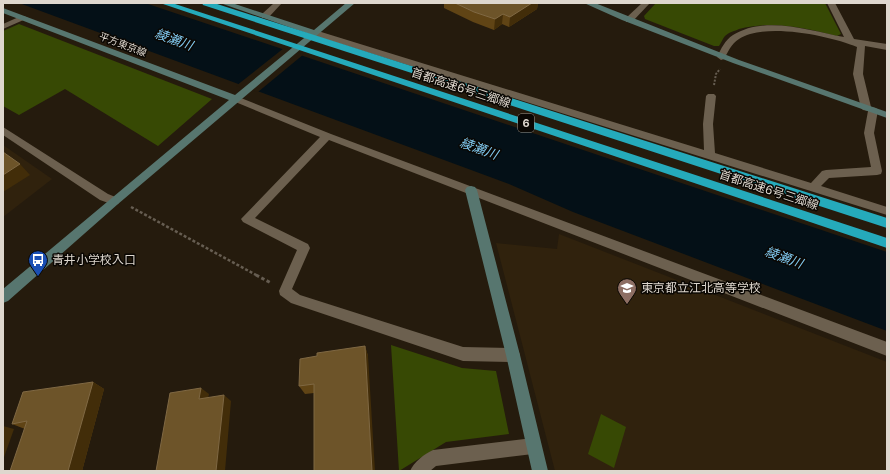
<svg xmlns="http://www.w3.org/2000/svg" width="890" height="474" viewBox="0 0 890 474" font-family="Inter,'Noto Sans JP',sans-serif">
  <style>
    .built { fill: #30220d }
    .green { fill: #374904 }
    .water { fill: #041017 }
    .pier { fill: #251b0d }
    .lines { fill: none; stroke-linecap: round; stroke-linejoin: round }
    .path-far2 { stroke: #665d51; stroke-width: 2; stroke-dasharray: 2 1.5; stroke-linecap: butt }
    .path-far1 { stroke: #665d51; stroke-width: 2.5; stroke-dasharray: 3 2; stroke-linecap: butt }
    .path { stroke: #665d51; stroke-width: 3; stroke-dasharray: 3.5 2.5; stroke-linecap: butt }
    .lane { fill: #6c604f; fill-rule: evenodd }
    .street { fill: #6c604f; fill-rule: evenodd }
    .secondary { fill: #57766f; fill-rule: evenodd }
    .highway { fill: #25aabb; fill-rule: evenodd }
    .wall { fill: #604415 }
    .shaded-wall { fill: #422d09 }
    .building { fill: #6d5429; stroke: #7f6843 }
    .labels { text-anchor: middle; stroke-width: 3; stroke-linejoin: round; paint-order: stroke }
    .far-street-label { font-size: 10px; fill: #ded7ce; stroke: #0a0703 }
    .shield { fill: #0a0703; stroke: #9e9991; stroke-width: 1 }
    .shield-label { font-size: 11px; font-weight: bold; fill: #ded7ce }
    .street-label { font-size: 12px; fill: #ded7ce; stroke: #0a0703 }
    .poi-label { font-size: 12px; fill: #ded7ce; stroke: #0a0703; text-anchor: start }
    .water-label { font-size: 13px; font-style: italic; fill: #81caf1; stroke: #0a0703 }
  </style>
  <rect width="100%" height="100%" fill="#251b0d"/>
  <g class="built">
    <path d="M3 145 52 179 3 217Z"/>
    <path d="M559 234 887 362V471H555L496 243 557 249Z"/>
  </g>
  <g class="green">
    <path d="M656 3H825L841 34 837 36C805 28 772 20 739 29 735 31 729 32 725 36 723 38 721 43 719 46H714L645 19 644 16Z"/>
    <path d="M19 24 212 99 158 146 65 89 19 115 3 106V31Z"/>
    <path d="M391 345 462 368 496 371 509 434 446 442 399 471Z"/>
    <path d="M601 414 626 427 614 468 588 454Z"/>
  </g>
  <path class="water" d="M19 3H145L887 252V331L573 212 509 184Z"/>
  <path class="pier" d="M284 48 304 54 258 92 236 86Z"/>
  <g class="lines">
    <path class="path-far2" d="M714 85 716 74 720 69"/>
    <path class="path-far1" d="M131 207 258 276"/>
    <path class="path" d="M256 275 271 283"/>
    <path class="lane" d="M21 16H24L28 18 3 29V24Z"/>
    <g class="street">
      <path d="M274 3H282L268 18H262V14Z"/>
      <path d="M642 3H650L632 22H626V18Z"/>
      <path d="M827 3H835L854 39 887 44V50L865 46 863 74 871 107 876 108 878 110 874 133 882 171 881 174 877 175 829 178 821 186 887 207V215L312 35 311 33 312 31H318L704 150 703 124 706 96 708 94H714L716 96 713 124 715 153 811 183 822 171 826 170 871 167 864 133 868 111 863 110 861 108 853 74 857 47C830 36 765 22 739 39 731 44 728 52 724 59L721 60 717 57C721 49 725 40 733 35 766 15 810 31 844 37Z"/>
      <path d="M236 96 331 134 887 342V356L329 140 255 218 308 244 310 248 292 289 300 295 463 347 513 348 518 350 520 355 518 360 513 362 463 361 291 303 280 295 279 291 297 250 243 222 241 219 320 137 233 101 231 99 233 97Z"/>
      <path d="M3 127 108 194 118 198 120 201 118 204 114 205 100 200 3 135Z"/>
      <path d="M533 438 539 440 541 446 539 452 533 454 436 466 430 471H410C414 462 424 454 433 450Z"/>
    </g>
    <g class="secondary">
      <path d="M220 3H232L314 30 346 3H355L118 204 8 301 3 303V289L229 100 3 13V8L235 95 309 34Z"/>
      <path d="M584 3H595L739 60 887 112V118L733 63 622 20Z"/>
      <path d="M471 186 475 187 477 190 520 355 548 471H532L506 355 465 190 467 187Z"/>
    </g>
    <g class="highway">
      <path d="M160 3H172L887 238V248Z"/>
      <path d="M202 3H214L887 218V228L203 5Z"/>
    </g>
  </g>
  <g class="wall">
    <path d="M444 3H538L537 9 509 27 502 24 494 30 473 22 444 8Z"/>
    <path d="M365 346 368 356 314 393 305 394 299 386 317 356Z"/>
    <path d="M93 382 104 389 82 471H10L25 429 12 424Z"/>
  </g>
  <g class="shaded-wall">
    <path d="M532 3H538L537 9 509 27 510 17Z"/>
    <path d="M503 14 502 24 494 30 495 19Z"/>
    <path d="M20 164 30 175 3 192V175Z"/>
    <path d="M365 346 368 356 375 471H372Z"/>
    <path d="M93 382 104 389 82 471H68Z"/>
    <path d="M201 388 209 394 207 405 199 399Z"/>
    <path d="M224 395 231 401 225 471H216Z"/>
    <path d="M3 426 14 429 3 460Z"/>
  </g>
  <g class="building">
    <path d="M455 3H532L510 17 503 14 495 19 474 12Z"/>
    <path d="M3 152 20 164 3 175Z"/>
    <path d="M365 346 372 471H314V384L299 386 300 359 317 356V353Z"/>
    <path d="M93 382 68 471H10L27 421 12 424 23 392Z"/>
    <path d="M201 388 199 399 224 395 216 471H156L170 393Z"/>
  </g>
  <defs>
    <symbol id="bus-pin" viewBox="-11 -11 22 30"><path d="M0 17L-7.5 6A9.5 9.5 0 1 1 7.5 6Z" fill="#1a4fb4" stroke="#0a0703"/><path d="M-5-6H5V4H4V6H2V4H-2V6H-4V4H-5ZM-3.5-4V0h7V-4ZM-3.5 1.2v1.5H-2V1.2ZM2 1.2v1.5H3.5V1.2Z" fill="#fff"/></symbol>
    <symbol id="school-pin" viewBox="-11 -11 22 30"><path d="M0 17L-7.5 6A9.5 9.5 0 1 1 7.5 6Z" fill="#8d6e63" stroke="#0a0703"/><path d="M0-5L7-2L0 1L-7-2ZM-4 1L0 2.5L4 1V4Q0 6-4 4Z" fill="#fff"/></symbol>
  </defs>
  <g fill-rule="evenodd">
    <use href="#bus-pin" x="27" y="249" width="22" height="30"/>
    <use href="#school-pin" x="616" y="277" width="22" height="30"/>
  </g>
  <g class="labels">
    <g class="far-street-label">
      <text transform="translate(123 44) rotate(21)" y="4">平方東京線</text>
    </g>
    <rect class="shield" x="518" y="114" width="16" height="18" rx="3"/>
    <g class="shield-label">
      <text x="526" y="127">6</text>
    </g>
    <g class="street-label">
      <text transform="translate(461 88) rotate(18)" y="4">首都高速6号三郷線</text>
      <text transform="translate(769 190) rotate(18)" y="4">首都高速6号三郷線</text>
    </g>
    <g class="poi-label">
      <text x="52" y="264">青井小学校入口</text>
      <text x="641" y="292">東京都立江北高等学校</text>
    </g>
    <g class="water-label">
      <text transform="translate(174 39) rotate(20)" y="5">綾瀬川</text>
      <text transform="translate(479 148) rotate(20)" y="5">綾瀬川</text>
      <text transform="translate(784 257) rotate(20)" y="5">綾瀬川</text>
    </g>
  </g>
  <rect width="890" height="474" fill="none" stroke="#ded7ce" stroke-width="8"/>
</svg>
